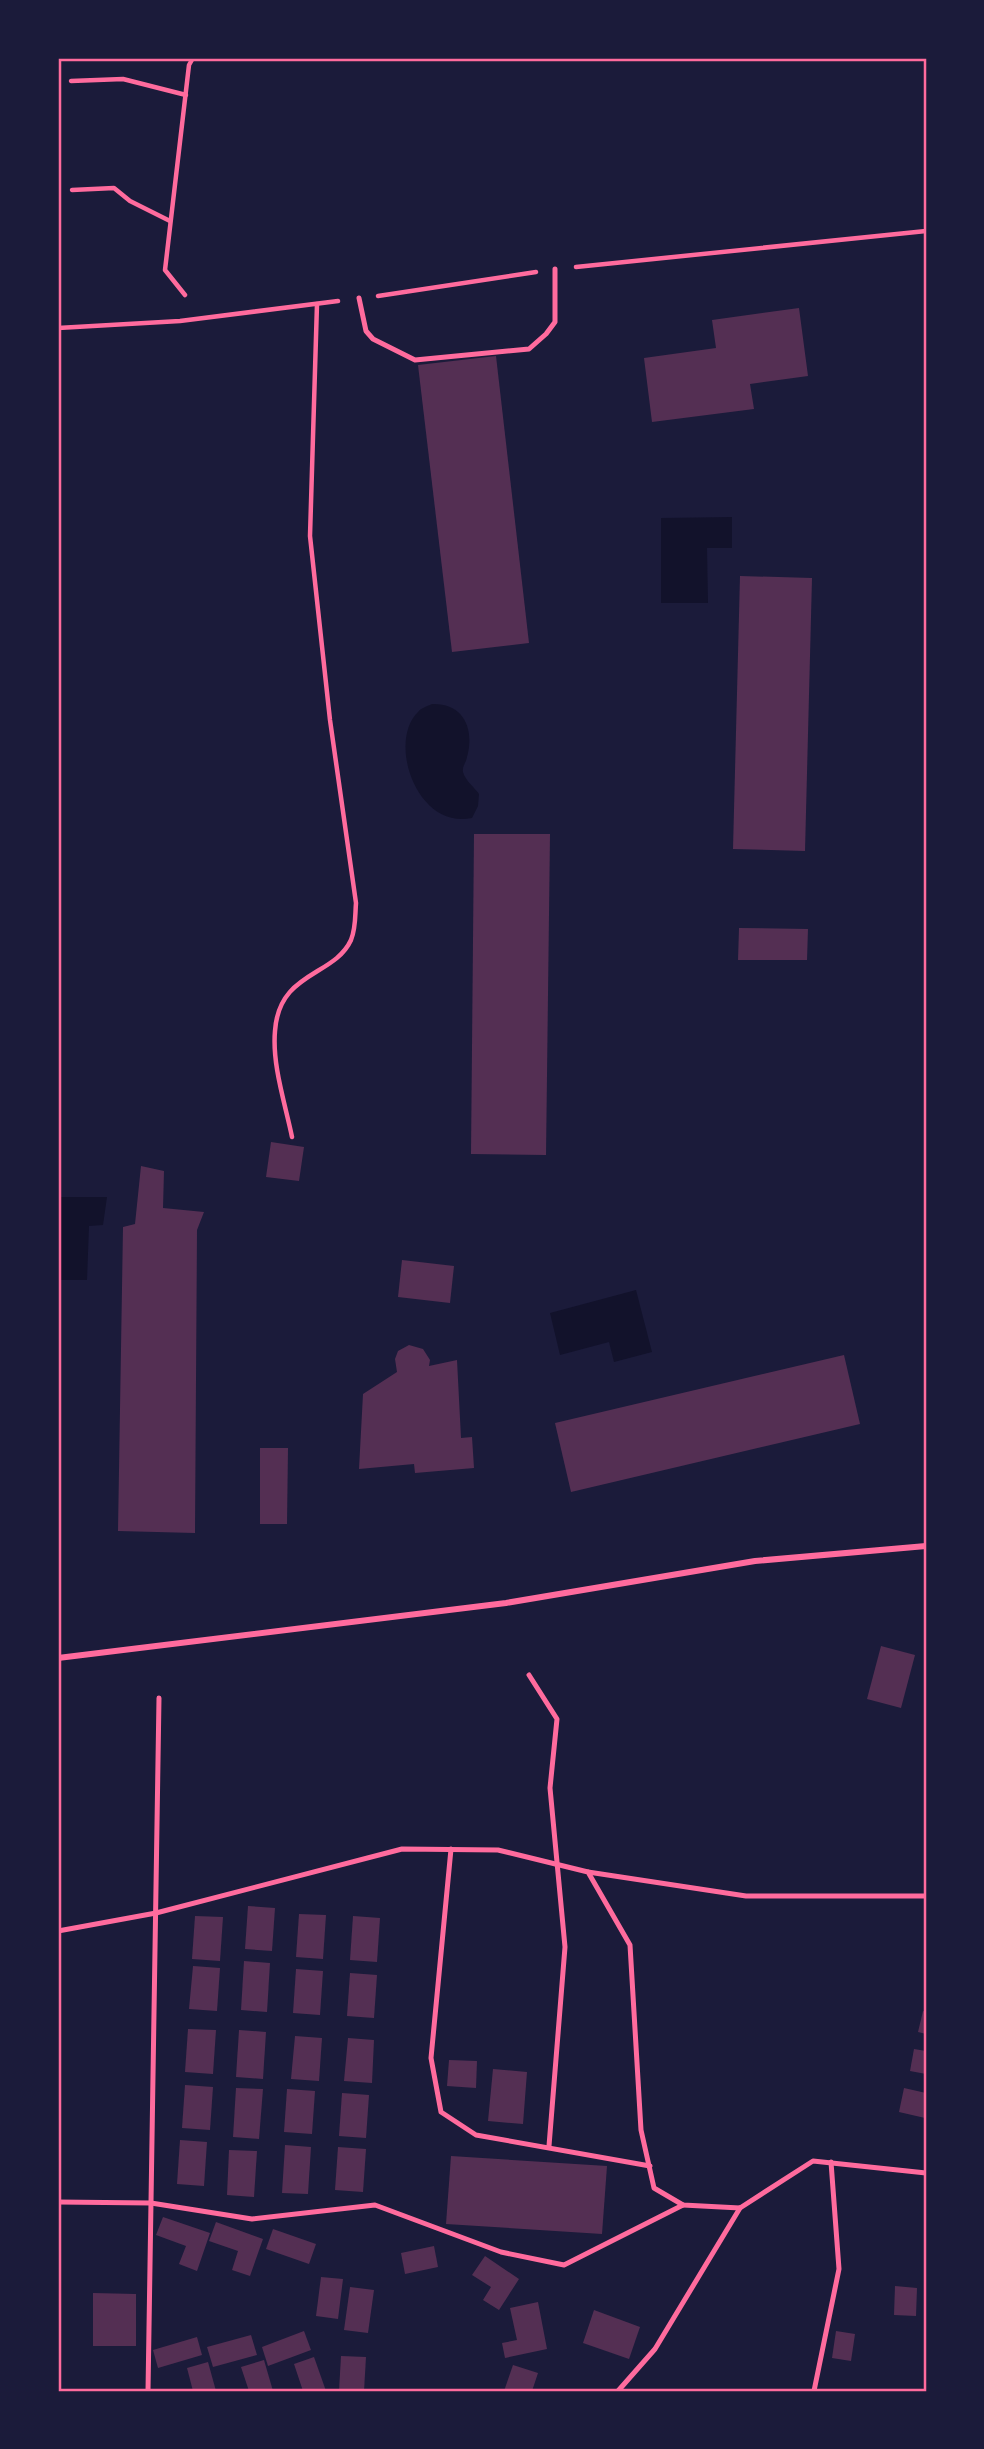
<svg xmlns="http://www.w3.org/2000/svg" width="984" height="2449" viewBox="0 0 984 2449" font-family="Poppins,sans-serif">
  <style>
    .water { fill: #12122b }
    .building { fill: #542f53 }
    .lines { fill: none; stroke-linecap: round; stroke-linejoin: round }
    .path { stroke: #ff6b9d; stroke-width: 4.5 }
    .service { stroke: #ff6b9d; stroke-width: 5 }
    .pedestrian { stroke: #ff6b9d; stroke-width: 6 }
    .neatline { fill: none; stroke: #ff6b9d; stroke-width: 2.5 }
  </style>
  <rect width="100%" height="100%" fill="#1b1b3a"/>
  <g class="water">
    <path d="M732 517V548H707L708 603H661V518Z"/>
    <path d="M432 704C463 703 475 728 467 757 466 763 462 766 463 772 465 780 474 787 479 794L478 806 472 818C417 830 387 742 418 712 421 708 428 706 432 704Z"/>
    <path d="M58 1197H107L103 1225 89 1226 87 1280H58Z"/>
    <path d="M636 1290 652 1352 614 1362 609 1342 560 1355 550 1313Z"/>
  </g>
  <g class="building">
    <path d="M799 308 808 376 750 384 754 409 652 422 644 358 716 348 712 320Z"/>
    <path d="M496 356 529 643 452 652 418 365Z"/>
    <path d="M740 576 812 578 805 851 733 849Z"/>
    <path d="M474 834H550L546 1155 471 1154Z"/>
    <path d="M739 928 808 929 807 960H738Z"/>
    <path d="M271 1142 304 1147 299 1181 266 1177Z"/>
    <path d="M141 1166 164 1171 163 1208 204 1212 197 1230 195 1533 118 1531 123 1227 135 1224Z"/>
    <path d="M402 1260 454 1266 450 1303 398 1297Z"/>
    <path d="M409 1345 423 1349 430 1360 429 1366 457 1360 461 1438 472 1437 474 1468 415 1473 414 1464 359 1469 363 1394 397 1372 395 1359 398 1351Z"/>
    <path d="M844 1355 860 1424 571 1492 555 1423Z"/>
    <path d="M260 1448H288L287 1524H260Z"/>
    <path d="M881 1646 915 1655 901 1708 867 1699Z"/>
    <path d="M248 1906 275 1908 272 1951 245 1949Z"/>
    <path d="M299 1914 326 1915 323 1959 296 1957Z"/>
    <path d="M195 1916 223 1917 220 1961 192 1959Z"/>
    <path d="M353 1916 380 1918 377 1962 350 1960Z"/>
    <path d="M244 1961 270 1963 267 2012 241 2010Z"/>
    <path d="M193 1966 220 1968 217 2011 189 2009Z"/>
    <path d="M296 1969 323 1971 320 2015 293 2013Z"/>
    <path d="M350 1973 377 1975 374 2018 347 2016Z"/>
    <path d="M923 2011 926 2012V2034L918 2032Z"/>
    <path d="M188 2029 216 2030 213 2074 185 2072Z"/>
    <path d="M239 2030 266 2032 263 2079 236 2077Z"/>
    <path d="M295 2036 322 2038 319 2081 291 2079Z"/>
    <path d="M348 2038 374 2040 372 2083 344 2081Z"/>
    <path d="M914 2049 926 2051V2074L910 2071Z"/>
    <path d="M449 2060 477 2061 476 2088 447 2086Z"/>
    <path d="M493 2069 527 2072 523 2124 488 2121Z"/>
    <path d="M185 2085 213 2087 210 2130 182 2128Z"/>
    <path d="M236 2088 263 2089 259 2139 233 2137Z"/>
    <path d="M904 2088 926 2093 925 2118 899 2112Z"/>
    <path d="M287 2089 315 2091 312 2134 284 2132Z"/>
    <path d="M342 2093 369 2095 366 2138 339 2136Z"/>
    <path d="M180 2140 207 2142 204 2186 177 2184Z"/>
    <path d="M285 2145 311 2147 308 2194 282 2193Z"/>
    <path d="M338 2147 366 2149 363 2192 335 2190Z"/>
    <path d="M229 2150 257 2151 254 2197 227 2195Z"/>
    <path d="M451 2156 607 2166 602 2234 446 2224Z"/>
    <path d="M163 2217 210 2233 197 2271 179 2264 186 2246 156 2235Z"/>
    <path d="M216 2222 263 2239 250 2276 232 2270 238 2251 209 2241Z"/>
    <path d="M273 2229 316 2244 309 2264 266 2249Z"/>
    <path d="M434 2246 438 2267 405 2274 401 2253Z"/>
    <path d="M485 2256 519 2279 499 2310 483 2300 491 2287 472 2275Z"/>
    <path d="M321 2277 343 2279 338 2319 316 2316Z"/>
    <path d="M895 2286 917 2288 916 2316 894 2315Z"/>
    <path d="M350 2287 374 2290 368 2333 344 2330Z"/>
    <path d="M93 2293 136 2294V2346H93Z"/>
    <path d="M538 2302 547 2349 505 2358 502 2343 517 2340 510 2308Z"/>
    <path d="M594 2310 640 2327 629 2359 583 2343Z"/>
    <path d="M304 2331 311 2350 268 2366 262 2347Z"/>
    <path d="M836 2331 855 2334 851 2361 832 2358Z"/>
    <path d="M251 2335 257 2355 213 2367 207 2347Z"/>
    <path d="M197 2337 202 2355 158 2368 153 2350Z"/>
    <path d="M341 2356 366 2357 364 2391H339Z"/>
    <path d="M314 2357 326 2391H303L294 2364Z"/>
    <path d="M264 2360 273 2391H249L241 2367Z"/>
    <path d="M208 2362 216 2391H193L187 2368Z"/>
    <path d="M513 2365 538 2373 532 2391H504Z"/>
  </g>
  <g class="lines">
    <g class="path">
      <path d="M71 81 123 79 186 95"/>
      <path d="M72 190 114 188 130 201 170 221"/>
      <path d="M576 267 926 231"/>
      <path d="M185 295 165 270 189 65 193 58"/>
      <path d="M378 296 536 272"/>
      <path d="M58 328 180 321 338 301"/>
      <path d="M292 1137C285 1103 272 1065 275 1031 279 971 334 977 351 940 356 928 355 915 356 903L330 720 310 536 317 304"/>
    </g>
    <g class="service">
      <path d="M359 298 366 331 373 339 415 360 529 349 546 334 555 322V269"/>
      <path d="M529 1675 557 1719 550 1788 565 1947 549 2146"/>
      <path d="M451 1849 431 2058 441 2112 476 2135 650 2166"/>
      <path d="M588 1872 746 1896H926"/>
      <path d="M58 1931 156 1913 402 1849 498 1850 588 1872 630 1945 641 2130 654 2188 683 2205 740 2208 813 2161 926 2173"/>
      <path d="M58 2202 151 2203 252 2219 375 2205 501 2252 564 2265 683 2205"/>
      <path d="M148 2391 159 1698"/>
      <path d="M618 2391 655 2349 740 2208"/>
      <path d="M814 2391 839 2269 831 2162"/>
    </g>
    <path class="pedestrian" d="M58 1658 506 1603 755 1561 926 1546"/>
  </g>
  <rect width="984" height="2449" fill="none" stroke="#1b1b3a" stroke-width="119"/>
  <rect x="60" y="60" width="865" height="2330" class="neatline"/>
</svg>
